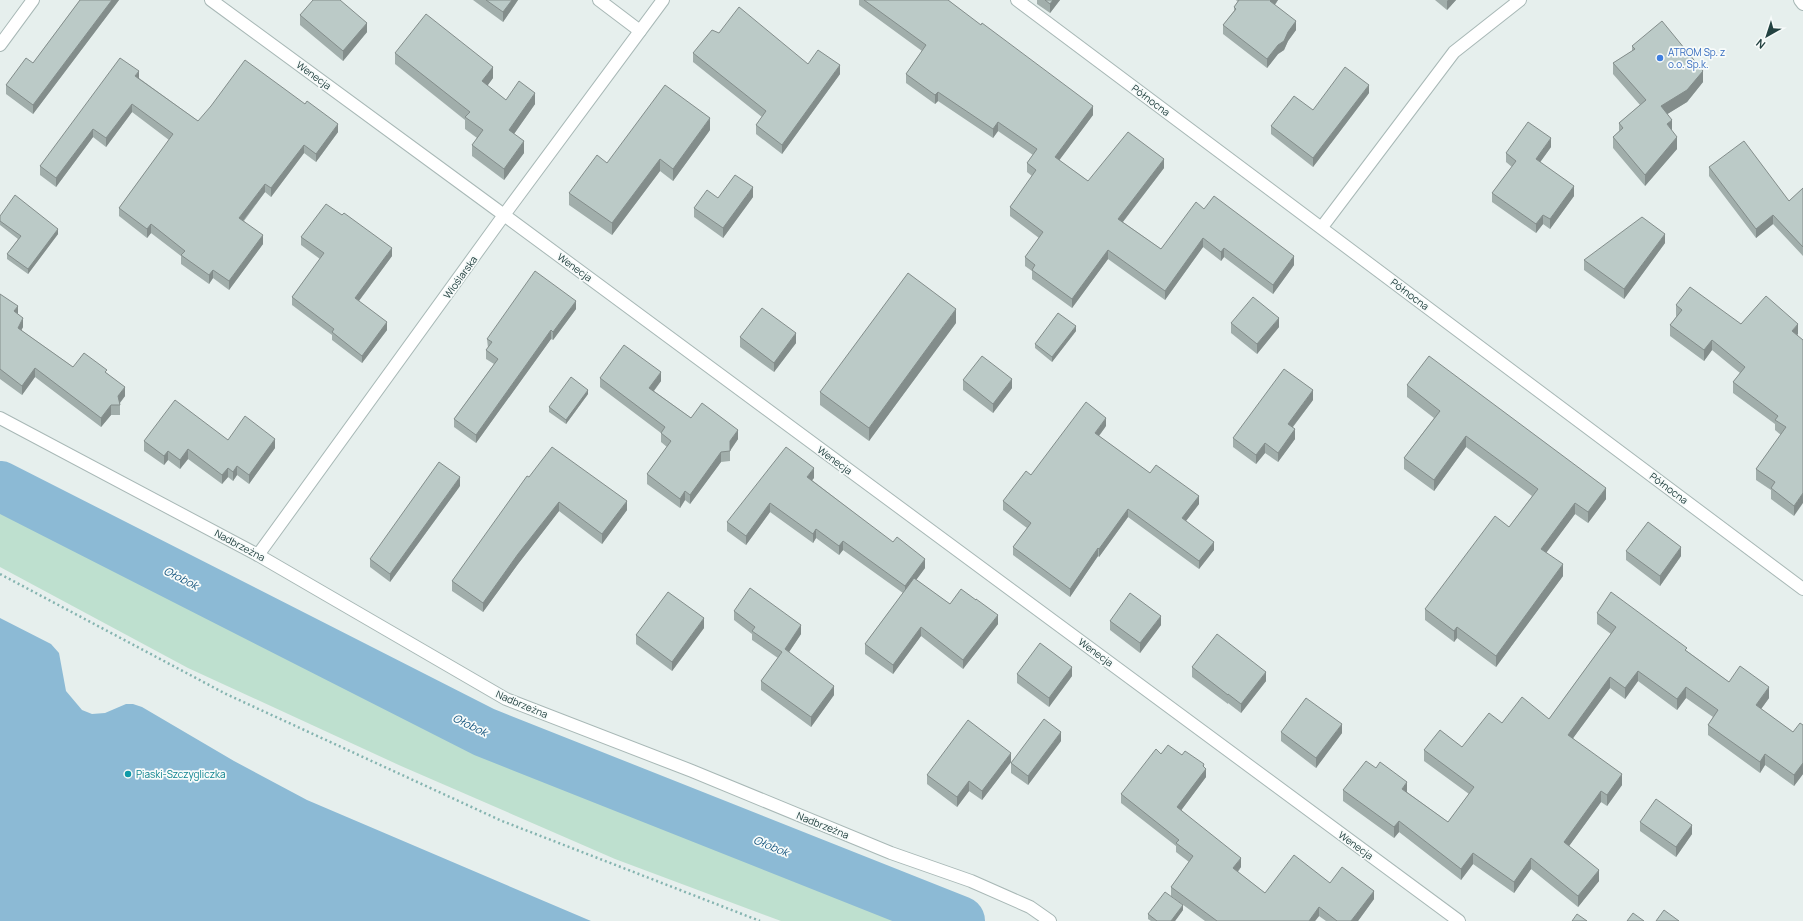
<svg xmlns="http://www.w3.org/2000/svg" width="1803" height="921" viewBox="0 0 1803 921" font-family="Manrope,sans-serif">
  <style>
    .green { fill: #bee0cf }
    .water { fill: #8cbad5 }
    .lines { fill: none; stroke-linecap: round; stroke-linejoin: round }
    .river { stroke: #8cbad5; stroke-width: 50 }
    .minor-casing { stroke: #a8b8b6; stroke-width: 14 }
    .path { stroke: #85b4b0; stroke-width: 2.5; stroke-dasharray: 2 3; stroke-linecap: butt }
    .minor { stroke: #fff; stroke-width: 12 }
    .wall { fill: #a1aeab }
    .shaded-wall { fill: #838d8b }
    .building { fill: #bbcac7; stroke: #838d8b }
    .shop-dot { fill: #3f7fe0; stroke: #f7fbfa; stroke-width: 1.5 }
    .culture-dot { fill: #0f9aa8; stroke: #f7fbfa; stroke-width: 1.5 }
    .labels { text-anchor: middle; stroke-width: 3.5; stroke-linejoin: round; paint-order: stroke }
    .shop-label { font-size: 10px; fill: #366cbe; stroke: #f7fbfa; text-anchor: start }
    .street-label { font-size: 10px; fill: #234241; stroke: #f7fbfa }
    .culture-label { font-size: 10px; fill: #0d838f; stroke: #f7fbfa; text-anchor: start }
    .water-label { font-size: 11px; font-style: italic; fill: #1a5982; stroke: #f7fbfa }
  </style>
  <rect width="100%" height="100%" fill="#e6efed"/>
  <path class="green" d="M0 509 203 611 383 707 480 752 811 874 925 921H781L615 859 401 766 188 668 0 567Z"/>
  <path class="water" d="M0 618 51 644 59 653 66 691 82 710 92 714 105 713 126 704H133L142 707 234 761 307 800 591 921H0Z"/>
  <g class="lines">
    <path class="river" d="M0 486 484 732 960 921"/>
    <defs>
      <g id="minor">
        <path d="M211 0 504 215 1459 921"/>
        <path d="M599 0 640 31"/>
        <path d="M1017 0 1803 589"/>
        <path d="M1800 0 1803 4"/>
        <path d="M0 45 33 0"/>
        <path d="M1322 227 1454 52 1520 0"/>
        <path d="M0 418 258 555 506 699 692 771 891 853 971 881 1030 907 1050 921"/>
        <path d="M258 555 504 215 663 0"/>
      </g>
    </defs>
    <use href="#minor" class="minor-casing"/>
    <path class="path" d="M0 574 226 694 502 821 760 921"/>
    <use href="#minor" class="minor"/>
  </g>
  <g class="wall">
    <path d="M80 0H119L33 114 6 94V85L33 63Z"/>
    <path d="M473 0H518L503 22Z"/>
    <path d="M859 0H948L1093 115 1059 160 1088 181 1164 168 1123 222 1161 249 1204 209 1294 265 1273 294 1224 257 1221 261 1203 247 1165 300 1108 259 1072 308 1032 279V271L1025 266V257L1039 238 1010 216V207L1032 176 1027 172V163L1033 155 998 131 993 138 938 101 935 104 906 83V74L922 51 859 5Z"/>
    <path d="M1037 0H1060L1050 13 1037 4Z"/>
    <path d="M1236 0H1278L1275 5 1296 30 1288 41 1284 50 1278 54 1267 68 1223 34V25L1234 11V7L1238 2Z"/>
    <path d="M1435 0H1456L1447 10Z"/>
    <path d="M300 15 367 32 343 61 300 25Z"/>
    <path d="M1632 46 1703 82 1687 102 1667 114 1677 149 1645 186 1613 148V137L1619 131V123L1640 105 1613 74V63L1632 51Z"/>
    <path d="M395 53 493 78 487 86 506 100 535 104 514 134 524 153 504 180 472 156V145L477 138 465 129V120L395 64Z"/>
    <path d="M693 53 808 64 840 74 782 154 756 134V125L762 117 693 62Z"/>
    <path d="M139 78 198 121 338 132 316 162 304 153 271 197 265 192 244 221 263 244 229 290 213 278 209 284 181 264V256L151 233 147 238 119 216V208L169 140 132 112 106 147 93 137 56 187 40 175V166Z"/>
    <path d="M1369 93 1313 167 1271 134V126L1313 110Z"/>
    <path d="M710 130 673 181 660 171 612 235 569 205V193L607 163Z"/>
    <path d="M1551 147 1540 162 1574 196 1550 229 1543 224 1536 233 1492 202V193L1512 167 1506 162V153Z"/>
    <path d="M1709 167 1789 201 1803 188V256L1773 224 1756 238 1709 176Z"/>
    <path d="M753 197 723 238 694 217V208L718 198Z"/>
    <path d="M0 216 58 234 28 274 7 259V254L18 239 0 225Z"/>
    <path d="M301 237 392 256 359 301 387 330 362 363 332 340V335L292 305V297L320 259 301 245Z"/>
    <path d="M1665 243 1624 299 1584 270V260Z"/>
    <path d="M0 294 18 314 23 327 21 330 73 367 107 373 125 396 120 403V415H111L101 427 35 377 22 395 0 379Z"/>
    <path d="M1676 305 1741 324 1798 334 1797 335 1794 516 1771 499V490L1756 480V469L1781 435 1775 430V424L1733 393V382L1740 373 1712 350 1704 361 1670 336V325L1676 317Z"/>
    <path d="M576 309 553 340 551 339 476 443 454 427V419L494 364 486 359V350L488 348 487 339Z"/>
    <path d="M956 323 869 441 820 405V392Z"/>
    <path d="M1231 323 1279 327 1257 354 1231 333Z"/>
    <path d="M1076 331 1052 362 1035 348V344Z"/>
    <path d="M740 337 796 343 774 372 740 347Z"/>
    <path d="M600 378 661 381 654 391 691 418 738 439 730 450V461L721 462 690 504 685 500 680 508 647 484V474L667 447 661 442V433L600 387Z"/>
    <path d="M963 380 1012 388 993 413 963 390Z"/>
    <path d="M1407 385 1606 499 1588 523 1575 514 1546 552 1563 576 1496 667 1457 638 1454 642 1425 620V609L1509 527 1532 496 1466 447 1434 491 1404 469V458L1434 418 1407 397Z"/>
    <path d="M588 394 566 424 549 412V407Z"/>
    <path d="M1313 400 1293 427 1295 439 1278 462 1265 453 1256 464 1233 447V438Z"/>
    <path d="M1106 426 1099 436 1150 473 1199 504 1186 521 1214 550 1199 569 1128 517 1099 557 1098 556 1070 597 1013 555V547L1027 528 1003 510V501L1031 475Z"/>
    <path d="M228 440 275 448 249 484 237 475 233 481 228 477 222 484 188 459 180 469 168 460 164 465 144 451V441Z"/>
    <path d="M529 477 627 510 602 544 559 511 518 564 483 612 452 591V581Z"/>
    <path d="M814 478 812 480 925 568 916 580 950 604 998 624 963 669 921 636 893 674 865 654V644L903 593 843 550 839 555 816 538 813 543 770 512 746 545 727 531V522Z"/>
    <path d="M460 486 390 582 370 567V559Z"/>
    <path d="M1626 551 1681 556 1660 586 1626 560Z"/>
    <path d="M734 611 801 634 789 652 834 695 811 727 761 690V681L778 658 752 640V634L734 620Z"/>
    <path d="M1597 613 1687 651 1729 682 1769 698 1761 709 1793 732 1803 725V774L1794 786 1765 765 1760 773 1708 735V725L1713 717 1686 698 1677 710 1638 681 1625 699 1610 688 1573 738 1622 785 1607 806 1601 802 1569 846 1599 881 1578 907 1531 869 1514 893 1473 864 1461 880 1399 832 1394 838 1343 801V790L1376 768 1407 792 1448 822 1469 794 1424 761V750L1462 747 1502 723 1549 719 1611 634 1597 624Z"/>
    <path d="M1110 621 1161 625 1140 653 1110 630Z"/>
    <path d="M704 628 672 671 636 644V635Z"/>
    <path d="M1192 667 1266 681 1241 713 1228 703V704L1192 677Z"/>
    <path d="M1017 674 1072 676 1049 707 1017 683Z"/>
    <path d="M1281 732 1342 733 1316 768 1281 741Z"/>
    <path d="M1061 741 1028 785 1011 773V763Z"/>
    <path d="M1161 754 1182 755 1204 767 1206 777 1181 810 1241 867 1238 872 1265 893 1330 883 1374 899 1358 921H1326L1319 916 1315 921H1205L1171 896V887L1189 862 1176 852V846L1121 803V794Z"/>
    <path d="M1011 762 982 800 969 791 957 807 927 784V775Z"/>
    <path d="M1640 822 1692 834 1676 857 1640 831Z"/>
    <path d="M1183 910 1175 921H1151L1148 919V914Z"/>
  </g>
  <g class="shaded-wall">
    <path d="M112 0H119L33 114V105Z"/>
    <path d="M512 0H518L503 22V12Z"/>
    <path d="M1053 0H1060L1050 13V4Z"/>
    <path d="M1271 0H1278L1270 11V1Z"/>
    <path d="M1448 0H1456L1447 10V1Z"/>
    <path d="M1296 21V30L1288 41 1284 50 1278 54 1267 68V59Z"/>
    <path d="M367 23V32L343 61V51Z"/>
    <path d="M840 65V74L782 154V145Z"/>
    <path d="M493 67V78L482 93V81Z"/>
    <path d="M139 71V80L135 76Z"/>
    <path d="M1703 71V82L1687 102 1661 118V106Z"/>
    <path d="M1369 85V93L1313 167V158Z"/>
    <path d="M938 92V101L935 104V95Z"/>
    <path d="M535 93V104L509 141V130Z"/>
    <path d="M132 104V112L106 147V138Z"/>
    <path d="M1093 106V115L1055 166V157Z"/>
    <path d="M710 118V130L673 181V169Z"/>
    <path d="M1672 120V131L1667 124Z"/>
    <path d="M998 122V131L993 138V129Z"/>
    <path d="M338 124V132L316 162V154Z"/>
    <path d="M93 129V137L56 187V178Z"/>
    <path d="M1677 137V149L1645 186V175Z"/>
    <path d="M1551 138V147L1536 168V159Z"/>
    <path d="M524 141V153L504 180V169Z"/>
    <path d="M304 145V153L271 197V188Z"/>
    <path d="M660 159V171L612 235V223Z"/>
    <path d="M1164 159V168L1118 228V219Z"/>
    <path d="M265 184V192L239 226V218Z"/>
    <path d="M1574 186V196L1550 229V219Z"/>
    <path d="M753 187V197L723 238V228Z"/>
    <path d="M1543 215V224L1536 233V224Z"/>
    <path d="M1773 215V224L1756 238V229Z"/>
    <path d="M151 224V233L147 238V229Z"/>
    <path d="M58 229V234L28 274V269Z"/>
    <path d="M1665 234V243L1624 299V289Z"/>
    <path d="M263 235V244L229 290V281Z"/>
    <path d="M1203 238V247L1165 300V291Z"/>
    <path d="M392 248V256L355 306V298Z"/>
    <path d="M1224 248V257L1221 261V252Z"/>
    <path d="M1108 250V259L1072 308V299Z"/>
    <path d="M1294 256V265L1273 294V285Z"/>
    <path d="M213 270V278L209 284V275Z"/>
    <path d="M576 301V309L553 340V332Z"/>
    <path d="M18 306V316L14 311Z"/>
    <path d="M956 309V323L869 441V428Z"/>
    <path d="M23 318V327L18 337V328Z"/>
    <path d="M1279 318V327L1257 354V344Z"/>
    <path d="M387 322V330L362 363V356Z"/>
    <path d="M1798 324V334L1792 341V331Z"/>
    <path d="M1076 326V331L1052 362V357Z"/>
    <path d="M551 330V339L476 443V435Z"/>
    <path d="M796 333V343L774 372V363Z"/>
    <path d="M1712 340V350L1704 361V350Z"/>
    <path d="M35 368V377L22 395V386Z"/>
    <path d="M661 372V381L649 397V388Z"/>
    <path d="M1012 379V388L993 413V404Z"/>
    <path d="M125 387V396L118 405V396Z"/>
    <path d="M588 390V394L566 424V420Z"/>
    <path d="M1313 390V400L1288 433V424Z"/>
    <path d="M111 405V415L101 427V418Z"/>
    <path d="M1106 418V426L1095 441V433Z"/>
    <path d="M1295 429V439L1278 462V453Z"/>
    <path d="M738 430V439L730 451V441Z"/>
    <path d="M1466 436V447L1434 491V480Z"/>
    <path d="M275 439V448L249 484V475Z"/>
    <path d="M1265 443V453L1256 464V455Z"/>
    <path d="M188 449V459L180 469V460Z"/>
    <path d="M168 451V460L164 465V456Z"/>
    <path d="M721 452V462L690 504V495Z"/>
    <path d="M237 466V475L233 481V472Z"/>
    <path d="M228 468V477L222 484V475Z"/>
    <path d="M814 468V478L807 486V477Z"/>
    <path d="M460 477V486L390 582V574Z"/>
    <path d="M1606 488V499L1588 523V512Z"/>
    <path d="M685 491V500L680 508V499Z"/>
    <path d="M1803 493V503L1794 516V506Z"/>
    <path d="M1199 496V504L1182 526V518Z"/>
    <path d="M627 501V510L602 544V534Z"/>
    <path d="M559 502V511L518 564 483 612V603L518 554Z"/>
    <path d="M770 503V512L746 545V536Z"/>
    <path d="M1575 503V514L1541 560V549Z"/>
    <path d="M1128 509V517L1099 557V549Z"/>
    <path d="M816 529V538L813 543V534Z"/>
    <path d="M843 541V550L839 555V546Z"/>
    <path d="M1214 542V550L1199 569V561Z"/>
    <path d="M1681 547V556L1660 586V576Z"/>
    <path d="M1098 548V556L1070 597V589Z"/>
    <path d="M925 559V568L905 595V586Z"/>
    <path d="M1563 564V576L1496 667V656Z"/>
    <path d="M998 615V624L963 669V660Z"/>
    <path d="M1161 616V625L1140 653V643Z"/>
    <path d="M704 618V628L672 671V662Z"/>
    <path d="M801 625V634L785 658V649Z"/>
    <path d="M921 627V636L893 674V665Z"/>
    <path d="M1457 627V638L1454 642V631Z"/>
    <path d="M1072 667V676L1049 707V698Z"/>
    <path d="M1638 671V681L1625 699V688Z"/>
    <path d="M1266 672V681L1241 713V704Z"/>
    <path d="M1610 677V688L1568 745V735Z"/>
    <path d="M834 686V695L811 727V717Z"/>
    <path d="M1686 687V698L1677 710V699Z"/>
    <path d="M1769 687V698L1756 716V705Z"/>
    <path d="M1342 724V733L1316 768V758Z"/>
    <path d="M1061 732V741L1028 785V776Z"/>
    <path d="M1011 753V762L982 800V791Z"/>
    <path d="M1765 754V765L1760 773V762Z"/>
    <path d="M1803 763V774L1794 786V775Z"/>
    <path d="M1204 764V771L1206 769V777L1177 816V807Z"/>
    <path d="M1622 774V785L1607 806V795Z"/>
    <path d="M969 781V791L957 807V797Z"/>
    <path d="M1407 782V793L1402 789Z"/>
    <path d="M1601 791V802L1564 853V842Z"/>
    <path d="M1399 821V832L1394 838V827Z"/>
    <path d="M1692 825V834L1676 857V847Z"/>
    <path d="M1473 853V864L1461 880V869Z"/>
    <path d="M1241 858V867L1233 877V868Z"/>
    <path d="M1531 858V869L1514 893V882Z"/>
    <path d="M1599 870V881L1578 907V896Z"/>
    <path d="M1374 891V899L1358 921H1351Z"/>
    <path d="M1183 905V910L1175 921H1171Z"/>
    <path d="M1319 907V916L1315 921H1309Z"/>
  </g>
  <g class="building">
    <path d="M80 0H112L33 105 6 85 26 58 33 63Z"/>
    <path d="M313 0H340L367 23 343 51 300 15Z"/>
    <path d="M486 0H512L503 12Z"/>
    <path d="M864 0H948L981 25 982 23 1093 106 1055 157 1088 181 1128 132 1164 159 1118 219 1161 249 1196 202 1204 209 1214 196 1294 256 1273 285 1224 248 1221 252 1203 238 1165 291 1108 250 1072 299 1032 270 1035 265 1025 257 1043 232 1010 207 1036 170 1027 163 1037 149 998 122 993 129 938 92 935 95 906 74 926 45Z"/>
    <path d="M1045 0H1053L1050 4Z"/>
    <path d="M1239 0H1271L1270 1 1296 21 1288 32 1284 41 1278 45 1267 59 1223 25 1236 9 1234 7Z"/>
    <path d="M739 7 808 64 818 50 840 65 782 145 756 125 766 111 693 53 712 30 719 33Z"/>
    <path d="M426 14 493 67 482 81 506 100 519 81 535 93 509 130 524 141 504 169 472 145 483 130 465 117 470 112 395 53Z"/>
    <path d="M1662 21 1703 71 1687 90 1661 106 1672 120 1667 124 1677 137 1645 175 1613 137 1623 128 1619 123 1646 100 1613 63 1635 49 1632 46Z"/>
    <path d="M120 58 139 71 135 76 198 121 211 106 245 60 305 104 307 101 338 124 316 154 304 145 271 188 265 184 239 218 263 235 229 281 213 270 209 275 181 255 185 251 151 224 147 229 119 208 173 134 132 104 106 138 93 129 56 178 40 166Z"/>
    <path d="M1345 67 1369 85 1313 158 1271 126 1294 96 1313 110Z"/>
    <path d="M665 85 710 118 673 169 660 159 612 223 569 193 597 155 607 163Z"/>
    <path d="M1528 122 1551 138 1536 159 1574 186 1550 219 1543 215 1536 224 1492 193 1516 161 1506 153Z"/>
    <path d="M1744 141 1789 201 1803 188V247L1773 215 1756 229 1709 167Z"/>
    <path d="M735 175 753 187 723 228 694 208 707 190 718 198Z"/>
    <path d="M15 195 58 229 28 269 7 254 21 236 0 221V216Z"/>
    <path d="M326 204 342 215 344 213 392 248 355 298 387 322 362 356 332 332 334 329 292 297 324 253 301 237Z"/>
    <path d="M1642 217 1665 234 1624 289 1584 260Z"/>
    <path d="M535 271 576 301 553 332 551 330 476 435 454 419 498 359 486 350 492 342 487 339Z"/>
    <path d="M908 273 956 309 869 428 820 392Z"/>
    <path d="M1690 287 1741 324 1766 296 1798 324 1792 331 1803 340V493L1794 506 1771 488 1775 482 1756 469 1786 427 1775 420 1778 416 1733 382 1745 367 1712 340 1704 350 1670 325 1682 310 1676 305Z"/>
    <path d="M0 294 18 306 14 311 23 318 18 328 73 367 84 353 107 370 105 372 125 387 118 396 120 405H111L101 418 35 368 22 386 0 369Z"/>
    <path d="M1253 297 1279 318 1257 344 1231 323Z"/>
    <path d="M762 308 796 333 774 363 740 337Z"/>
    <path d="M1058 313 1076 326 1052 357 1035 344Z"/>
    <path d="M624 345 661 372 649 388 691 418 702 403 738 430 730 441V451L721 452 690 495 685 491 680 499 647 474 671 441 661 433 665 427 600 378Z"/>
    <path d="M982 356 1012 379 993 404 963 380Z"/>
    <path d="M1429 356 1606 488 1588 512 1575 503 1541 549 1563 564 1496 656 1457 627 1454 631 1425 609 1495 516 1509 527 1538 489 1466 436 1434 480 1404 458 1440 411 1407 385Z"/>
    <path d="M1284 369 1313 390 1288 424 1295 429 1278 453 1265 443 1256 455 1233 438Z"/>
    <path d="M571 377 588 390 566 420 549 407Z"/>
    <path d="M175 400 228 440 245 416 275 439 249 475 237 466 233 472 228 468 222 475 188 449 180 460 168 451 164 456 144 441Z"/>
    <path d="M1086 402 1106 418 1095 433 1150 473 1156 465 1199 496 1182 518 1214 542 1199 561 1128 509 1099 549 1098 548 1070 589 1013 547 1031 523 1003 501 1026 471 1031 475Z"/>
    <path d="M552 447 627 501 602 534 559 502 518 554 483 603 452 581 527 476 529 477Z"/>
    <path d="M786 447 814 468 807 477 893 542 897 537 925 559 905 586 843 541 839 546 816 529 813 534 770 503 746 536 727 522Z"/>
    <path d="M439 462 460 477 390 574 370 559Z"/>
    <path d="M1648 522 1681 547 1660 576 1626 551Z"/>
    <path d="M914 578 950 604 961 589 976 600V599L998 615 963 660 921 627 893 665 865 644Z"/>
    <path d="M750 588 801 625 785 649 834 686 811 717 761 681 782 652 752 631 755 627 734 611Z"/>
    <path d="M668 592 704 618 672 662 636 635Z"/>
    <path d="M1611 592 1687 648 1685 650 1729 682 1740 666 1769 687 1756 705 1793 732 1800 723 1803 725V763L1794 775 1765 754 1760 762 1708 725 1718 710 1686 687 1677 699 1638 671 1625 688 1610 677 1568 735 1622 774 1607 795 1601 791 1564 842 1599 870 1578 896 1531 858 1514 882 1473 853 1461 869 1399 821 1394 827 1343 790 1366 761 1376 768 1380 762 1407 782 1402 789 1448 822 1474 787 1424 750 1440 730 1462 747 1489 713 1502 723 1522 697 1549 719 1616 627 1597 613Z"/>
    <path d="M1130 593 1161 616 1140 643 1110 621Z"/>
    <path d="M1217 634 1266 672 1241 704 1228 694V695L1192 667Z"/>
    <path d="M1040 643 1072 667 1049 698 1017 674Z"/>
    <path d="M1306 698 1342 724 1316 758 1281 732Z"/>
    <path d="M1044 719 1061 732 1028 776 1011 763Z"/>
    <path d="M968 720 1011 753 982 791 969 781 957 797 927 775Z"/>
    <path d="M1168 745 1182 755 1185 751 1204 764 1203 766 1206 769 1177 807 1241 858 1233 868 1265 893 1294 855 1330 883 1342 867 1374 891 1351 921H1337L1319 907 1309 921H1217L1171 887 1193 856 1176 843 1179 840 1121 794 1156 749 1161 754Z"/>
    <path d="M1656 799 1692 825 1676 847 1640 822Z"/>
    <path d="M1165 892 1183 905 1171 921H1157L1148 914Z"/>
    <path d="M1664 910 1679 921H1656Z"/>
    <path d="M1633 913 1644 921H1627Z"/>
    <path d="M1577 914 1587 921H1572Z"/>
  </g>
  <circle class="shop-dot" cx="1660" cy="58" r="4"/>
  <circle class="culture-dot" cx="128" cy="774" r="4"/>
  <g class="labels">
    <g class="shop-label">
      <text x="1668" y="56">ATROM Sp. z<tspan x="1668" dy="12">o.o. Sp.k.</tspan></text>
    </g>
    <g class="street-label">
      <text transform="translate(314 75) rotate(36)" y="4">Wenecja</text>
      <text transform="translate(1151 100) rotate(37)" y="4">Północna</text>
      <text transform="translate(575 267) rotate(36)" y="4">Wenecja</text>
      <text transform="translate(460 277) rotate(-54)" y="4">Wioślarska</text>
      <text transform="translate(1410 294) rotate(37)" y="4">Północna</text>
      <text transform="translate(835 460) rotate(36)" y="4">Wenecja</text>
      <text transform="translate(1669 488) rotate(37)" y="4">Północna</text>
      <text transform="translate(240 545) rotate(28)" y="4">Nadbrzeżna</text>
      <text transform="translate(1096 652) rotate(36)" y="4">Wenecja</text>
      <text transform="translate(522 704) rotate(23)" y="4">Nadbrzeżna</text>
      <text transform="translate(823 825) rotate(22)" y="4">Nadbrzeżna</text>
      <text transform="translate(1356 845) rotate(36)" y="4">Wenecja</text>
    </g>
    <g class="culture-label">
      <text x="136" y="778">Piaski-Szczygliczka</text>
    </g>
    <g class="water-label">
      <text transform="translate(181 578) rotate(27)" y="4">Ołobok</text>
      <text transform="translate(470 725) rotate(26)" y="4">Ołobok</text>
      <text transform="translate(771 846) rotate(22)" y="4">Ołobok</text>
    </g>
  </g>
  <g transform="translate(1767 36) rotate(219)" stroke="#f7fbfa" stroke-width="3" paint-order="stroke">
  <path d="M0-3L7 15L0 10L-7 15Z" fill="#234241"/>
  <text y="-6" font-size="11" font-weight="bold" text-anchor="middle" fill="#234241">N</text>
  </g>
</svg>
